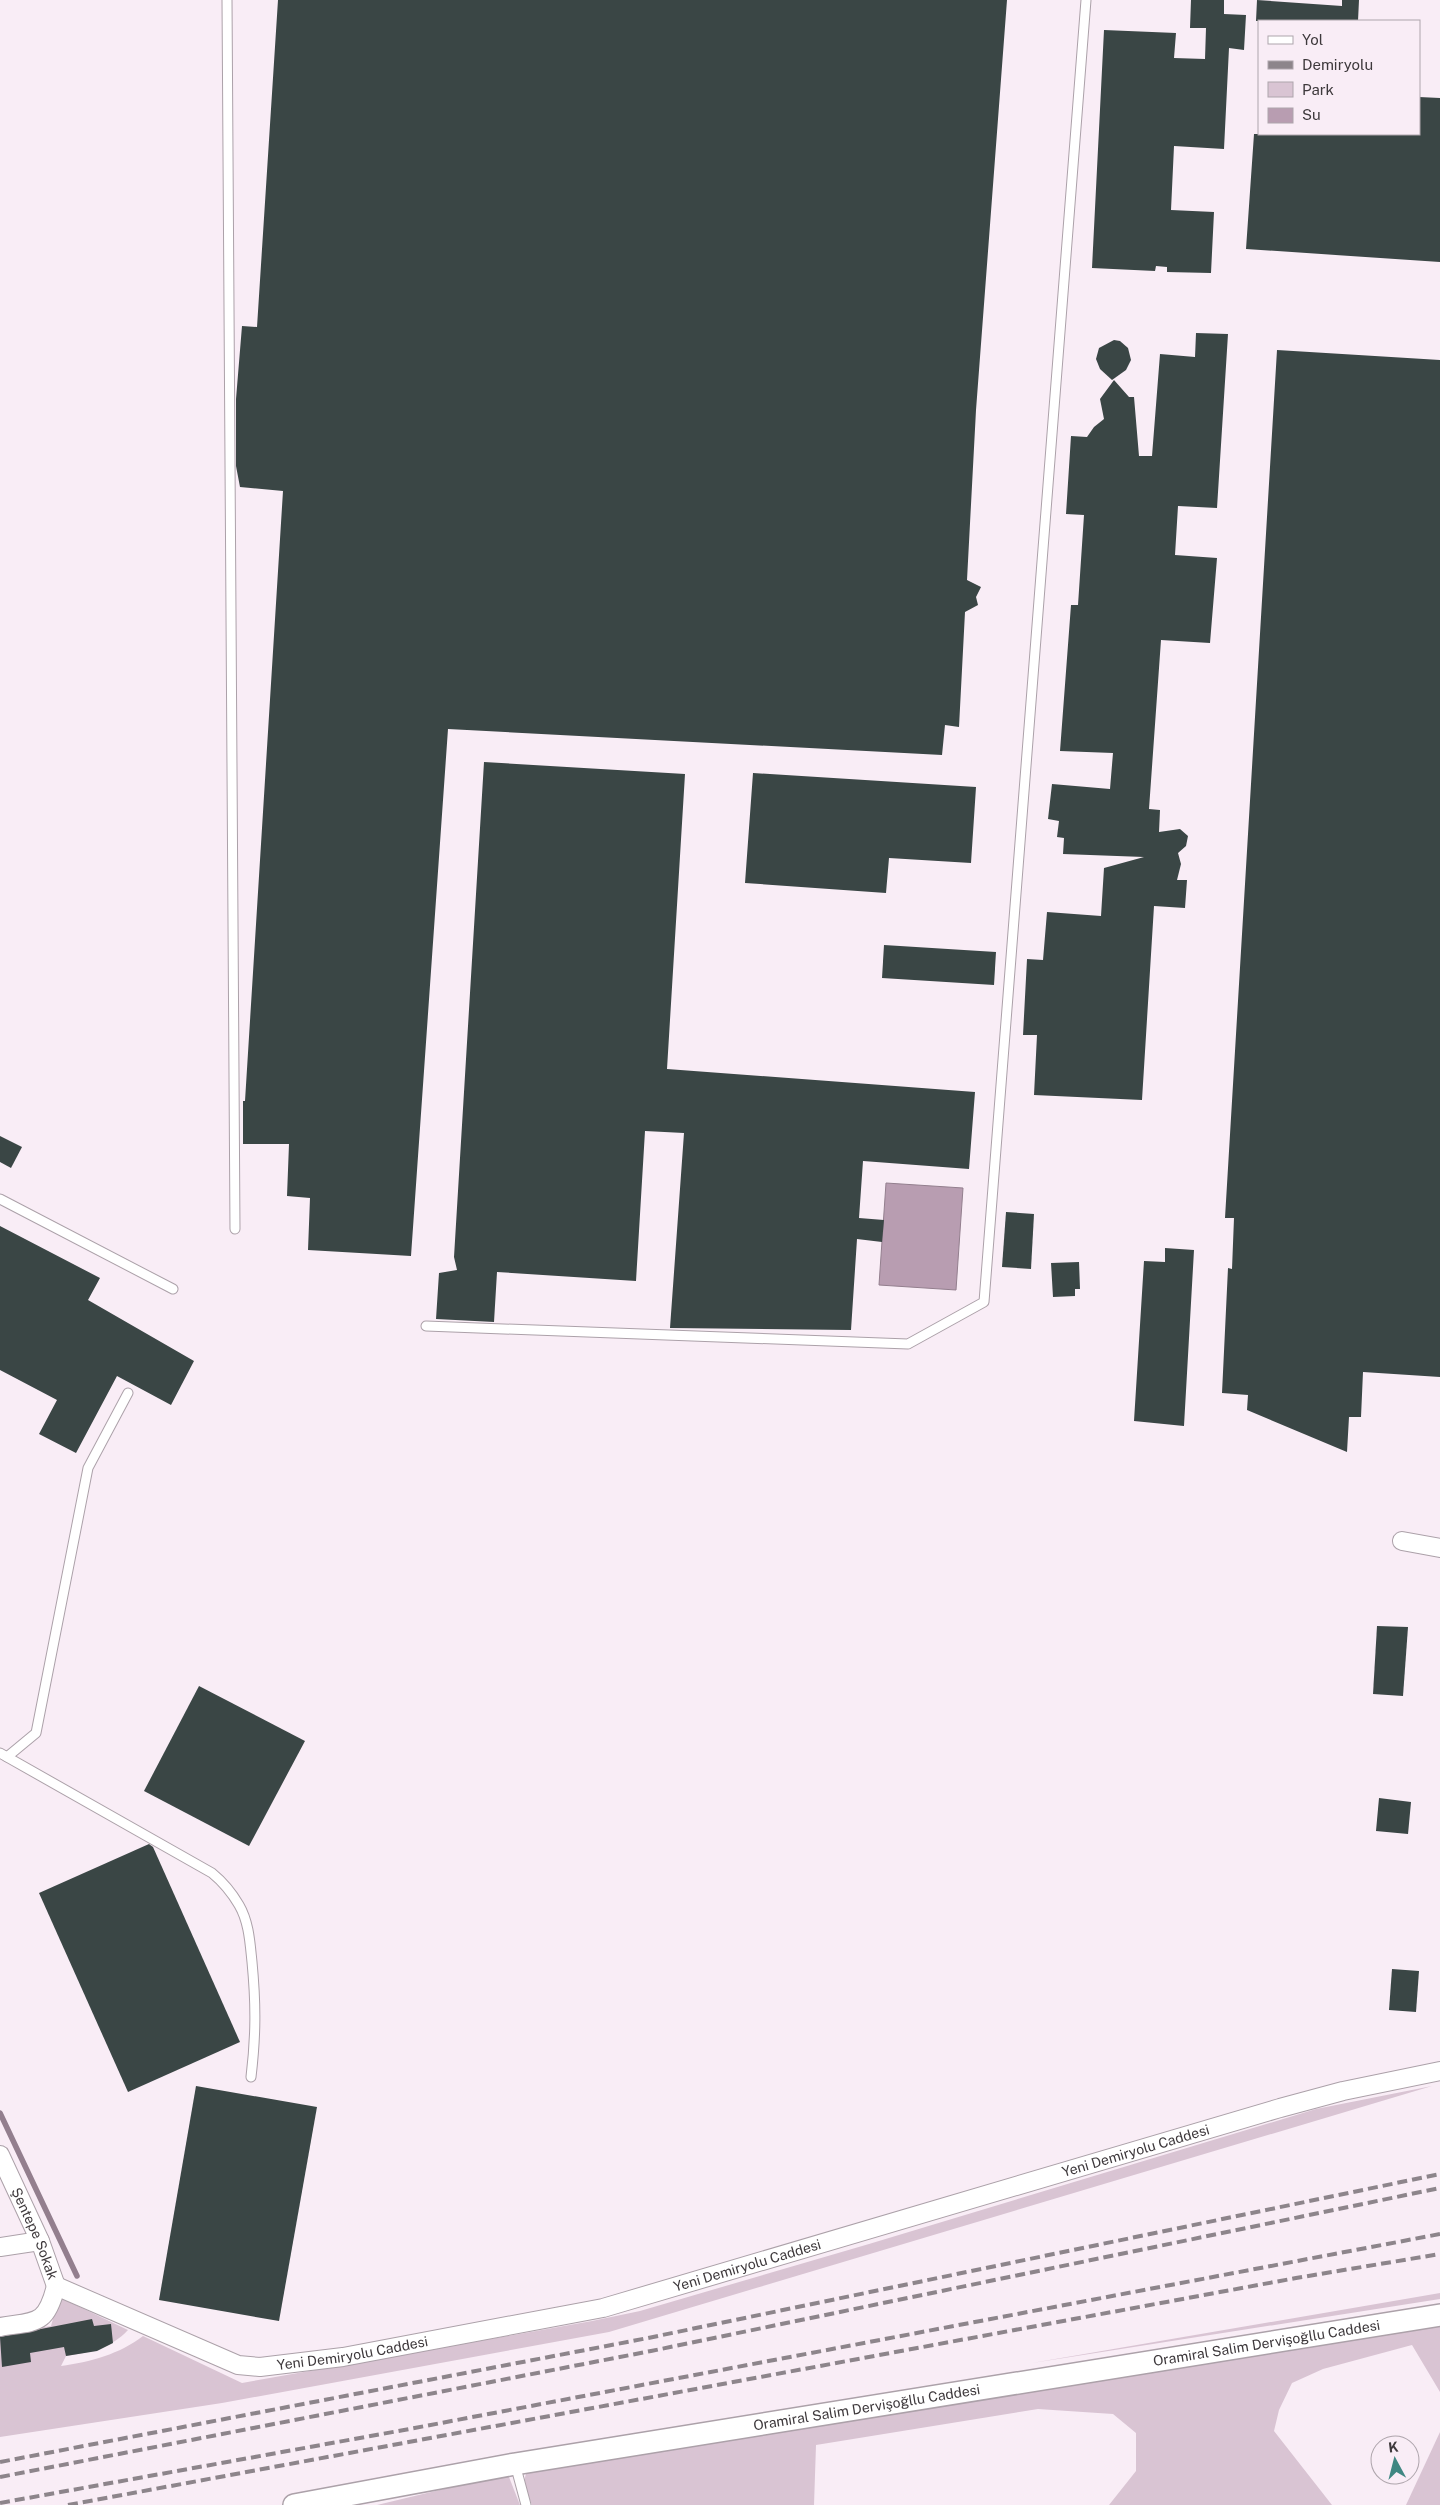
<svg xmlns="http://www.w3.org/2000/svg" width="1440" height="2505" viewBox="0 0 1440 2505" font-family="'Public Sans',sans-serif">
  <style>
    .green { fill: #d9c4d3 }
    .water { fill: #b89db1; stroke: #937f8e }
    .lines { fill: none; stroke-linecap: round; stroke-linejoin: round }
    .stream { stroke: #937f8e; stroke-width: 5.5 }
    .building { fill: #3a4645 }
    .service-casing { stroke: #aca1a9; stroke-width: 11 }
    .minor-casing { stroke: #aca1a9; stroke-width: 20 }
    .tertiary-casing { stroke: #aca1a9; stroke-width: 24 }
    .service { stroke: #fff; stroke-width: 9 }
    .minor { stroke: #fff; stroke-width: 18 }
    .tertiary { stroke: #fff; stroke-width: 21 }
    .rail { stroke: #8d858b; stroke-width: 4; stroke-dasharray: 10 5; stroke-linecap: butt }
    .labels { text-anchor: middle; stroke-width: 5; stroke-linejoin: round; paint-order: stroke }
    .street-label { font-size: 14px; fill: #3e393c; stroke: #f9edf6 }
  </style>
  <rect width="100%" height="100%" fill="#f9edf6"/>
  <g class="green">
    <path d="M1432 2086 609 2332 222 2403 0 2437V2334L51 2326 59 2297 128 2330C110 2349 91 2352 66 2356L61 2366C90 2362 120 2354 143 2336L242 2383 592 2321 640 2311 869 2244 1316 2109Z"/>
    <path d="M1440 2293V2299L1032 2363Z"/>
    <path d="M1440 2325V2392L1412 2345 1323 2369 1292 2383 1279 2410 1274 2431 1332 2505H1109L1136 2471V2433L1113 2414 1038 2409 816 2445 814 2505H532C528 2494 521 2483 527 2472Z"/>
    <path d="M1440 2432V2505H1406Z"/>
    <path d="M502 2475 509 2477 520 2505H377Z"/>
  </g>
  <path class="water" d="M886 1183 963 1188 956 1290 879 1285Z"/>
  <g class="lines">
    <path class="stream" d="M0 2113 77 2276"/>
  </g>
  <g class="building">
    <path d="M278 0H1007L976 410 967 580 981 587 976 597 978 605 965 612 959 727 945 725 942 755 448 729 411 1256 308 1250 310 1198 287 1196 289 1144H243V1101H245L283 491 240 487 236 466V399L242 326 257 327Z"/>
    <path d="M1191 0H1224V14L1246 15 1244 50 1229 48 1224 149 1174 146 1171 210 1214 212 1211 273 1167 272V267L1156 266 1155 271 1092 268 1104 30 1176 33 1174 58 1205 59 1206 28H1190Z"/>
    <path d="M1257 0 1342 6V0H1359L1358 21H1256Z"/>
    <path d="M1419 97 1440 98V262L1246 249 1254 134H1419Z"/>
    <path d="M1196 333 1228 334 1217 508 1178 506 1175 555 1217 558 1210 643 1161 640 1149 809 1160 810 1159 832 1180 829 1188 836 1186 846 1178 853 1181 864 1177 880H1187L1185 908 1154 906 1142 1100 1034 1095 1037 1035H1023L1027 959 1043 960 1047 912 1101 916 1104 868 1144 857 1063 854 1064 838 1057 837 1059 821 1048 819 1052 784 1110 789 1113 753 1060 751 1071 605H1078L1084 515 1066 514 1071 436 1087 437 1094 427 1104 419 1100 399 1114 380 1129 397H1134L1139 456H1152L1160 354 1195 357Z"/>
    <path d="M1114 340 1120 341 1128 348 1131 360 1126 370 1112 380 1100 369 1096 359 1099 348Z"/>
    <path d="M1277 350 1440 360V1377L1363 1372 1361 1417H1349L1347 1452 1247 1410 1248 1395 1222 1393 1228 1268 1232 1269 1234 1218H1225Z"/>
    <path d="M484 762 685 774 667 1069 975 1092 969 1169 863 1161 859 1218 884 1220 882 1242 857 1239 851 1330 670 1328 684 1133 645 1131 636 1281 497 1272 494 1322 436 1319 439 1273 457 1270 454 1257Z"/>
    <path d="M753 773 976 787 971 863 889 858 886 893 745 883Z"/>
    <path d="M884 945 996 952 994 985 882 978Z"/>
    <path d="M0 1136 22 1147 11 1168 0 1162Z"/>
    <path d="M1006 1212 1034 1214 1031 1269 1002 1267Z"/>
    <path d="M0 1226 100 1278 88 1300 194 1361 171 1405 117 1376 76 1453 39 1434 57 1400 0 1370Z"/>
    <path d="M1165 1248 1194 1250 1184 1426 1134 1421 1144 1261 1165 1262Z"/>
    <path d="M1079 1262 1080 1289H1075V1296L1053 1297 1051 1263Z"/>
    <path d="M1377 1626 1408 1627 1403 1696 1373 1694Z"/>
    <path d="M199 1686 305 1741 249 1846 144 1791Z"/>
    <path d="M1379 1798 1411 1802 1408 1834 1376 1831Z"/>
    <path d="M149 1844 153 1847 240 2042 128 2092 39 1893Z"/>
    <path d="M1392 1969 1419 1971 1416 2012 1389 2010Z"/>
    <path d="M196 2086 317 2107 279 2321 159 2300Z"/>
    <path d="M92 2319 94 2326 111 2324 113 2343 97 2351 66 2356 64 2347 30 2353 31 2362 2 2367 0 2337Z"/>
  </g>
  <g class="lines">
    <defs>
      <g id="service">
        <path d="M227 0 235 1229"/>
        <path d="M0 1199 173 1289"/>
        <path d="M426 1326 908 1344 984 1302 1086 0"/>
        <path d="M0 1753 212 1873C223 1882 232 1893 239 1905 249 1922 250 1943 252 1962 256 2004 256 2035 251 2077"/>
        <path d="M7 1757 36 1733 88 1468 128 1393"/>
        <path d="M515 2464 526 2505"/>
      </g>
      <g id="minor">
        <path d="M1402 1541 1440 1548"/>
        <path id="s1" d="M0 2155 40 2241 56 2286"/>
        <path d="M0 2247 40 2241"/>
        <path id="s2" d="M56 2286 238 2365 260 2367 343 2357 603 2308 1280 2108 1343 2091 1440 2071"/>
        <path d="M0 2327C36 2321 46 2326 56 2286"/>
      </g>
      <g id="tertiary">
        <path id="s3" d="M294 2505 515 2464 1440 2315"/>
      </g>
    </defs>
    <use href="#service" class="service-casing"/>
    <use href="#minor" class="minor-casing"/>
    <use href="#tertiary" class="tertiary-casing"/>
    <use href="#service" class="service"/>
    <use href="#minor" class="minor"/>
    <use href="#tertiary" class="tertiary"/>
    <g class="rail">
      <path d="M0 2462 648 2338 1440 2174"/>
      <path d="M0 2477 651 2351 1440 2188"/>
      <path d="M0 2503 404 2430 1440 2234"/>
      <path d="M68 2505 1296 2278 1440 2254"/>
    </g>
  </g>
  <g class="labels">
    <g class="street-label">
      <text dy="5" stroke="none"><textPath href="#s2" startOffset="1124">Yeni Demiryolu Caddesi</textPath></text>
      <text dy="5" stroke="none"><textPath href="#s1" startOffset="86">Şentepe Sokak</textPath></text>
      <text dy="5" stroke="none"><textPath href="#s2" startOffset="719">Yeni Demiryolu Caddesi</textPath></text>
      <text dy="5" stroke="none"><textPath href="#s3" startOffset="986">Oramiral Salim Dervişoğllu Caddesi</textPath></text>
      <text dy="5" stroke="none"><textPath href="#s2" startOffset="314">Yeni Demiryolu Caddesi</textPath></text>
      <text dy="5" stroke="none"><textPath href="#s3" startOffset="581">Oramiral Salim Dervişoğllu Caddesi</textPath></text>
    </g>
  </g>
  <rect x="1258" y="20" width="162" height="115" fill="#f9edf6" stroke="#aea5ac"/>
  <rect x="1268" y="36" width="25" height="8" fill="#ffffff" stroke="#aea5ac"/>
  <text x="1302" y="45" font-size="15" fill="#3e393c">Yol</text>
  <rect x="1268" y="61" width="25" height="8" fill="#8d858b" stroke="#aea5ac"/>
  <text x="1302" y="70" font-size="15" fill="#3e393c">Demiryolu</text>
  <rect x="1268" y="82" width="25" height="15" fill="#d9c4d3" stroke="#aea5ac"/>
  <text x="1302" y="95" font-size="15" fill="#3e393c">Park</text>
  <rect x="1268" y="108" width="25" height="15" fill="#b89db1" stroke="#aea5ac"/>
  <text x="1302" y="120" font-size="15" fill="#3e393c">Su</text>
  <g transform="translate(1395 2460) rotate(353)"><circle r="24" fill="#f9edf6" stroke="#aea5ac"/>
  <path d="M0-4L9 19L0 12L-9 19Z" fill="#3f8782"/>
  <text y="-8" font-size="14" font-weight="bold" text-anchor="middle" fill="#3e393c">K</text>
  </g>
</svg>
